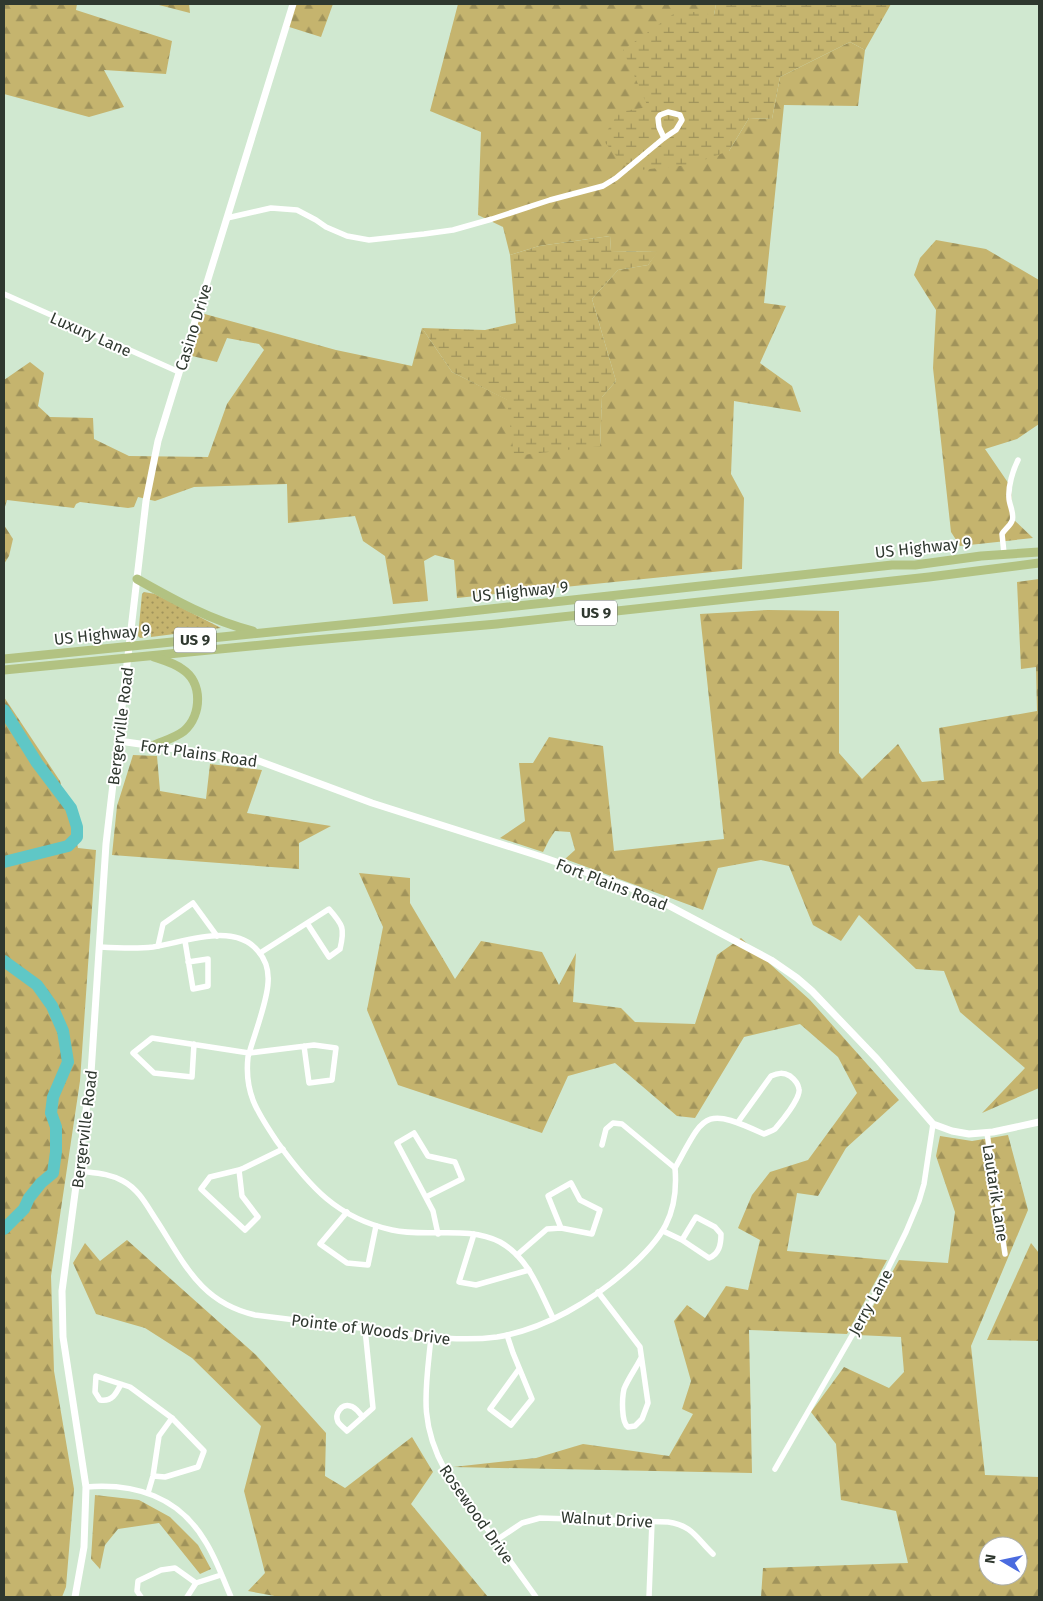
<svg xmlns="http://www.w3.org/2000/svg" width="1043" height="1601" viewBox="0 0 1043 1601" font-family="'Fira Sans',sans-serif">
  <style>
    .grass { fill: url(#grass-dots) }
    .forest { fill: url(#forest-firs); fill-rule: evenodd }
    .wetland { fill: url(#wetland-marsh) }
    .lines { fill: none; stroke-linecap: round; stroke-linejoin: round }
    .river { stroke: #5fc7c6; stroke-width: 12 }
    .minor { stroke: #fff; stroke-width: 5.5 }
    .tertiary { stroke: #fff; stroke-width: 7 }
    .trunk { stroke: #b2c282; stroke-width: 9 }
    .labels { text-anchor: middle; stroke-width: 4; stroke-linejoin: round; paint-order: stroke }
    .shield { fill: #fff; stroke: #6d746d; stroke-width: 1 }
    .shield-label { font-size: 15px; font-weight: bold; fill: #2f382f }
    .street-label { font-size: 16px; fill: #2f382f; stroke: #fff }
  </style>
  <defs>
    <pattern id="grass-dots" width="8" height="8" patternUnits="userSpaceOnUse" patternTransform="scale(1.25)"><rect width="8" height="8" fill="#c5b46e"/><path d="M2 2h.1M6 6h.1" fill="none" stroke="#a0935b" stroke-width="1.8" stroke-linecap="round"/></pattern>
    <pattern id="forest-firs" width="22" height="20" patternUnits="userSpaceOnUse" patternTransform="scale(1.25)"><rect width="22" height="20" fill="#c5b46e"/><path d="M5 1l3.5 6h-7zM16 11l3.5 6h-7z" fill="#a0935b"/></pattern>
    <pattern id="wetland-marsh" width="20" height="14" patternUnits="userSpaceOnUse" patternTransform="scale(1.25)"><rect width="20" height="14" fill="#c5b46e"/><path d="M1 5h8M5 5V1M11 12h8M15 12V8" fill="none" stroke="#a0935b"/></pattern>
  </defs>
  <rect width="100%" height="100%" fill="#d0e8d0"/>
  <path class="grass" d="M144 592 155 594 221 628 151 637V634H147L148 637 140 638 138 636 142 594Z"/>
  <g class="forest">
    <path d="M4 4H77L76 10 172 41 166 74 104 70 124 107 89 117 4 94Z"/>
    <path d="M155 4H189L190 13Z"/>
    <path d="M293 4H333L321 37 286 26Z"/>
    <path d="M458 4H716L714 15 729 151 749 118 772 119 780 77 850 42 865 50 858 106 784 105 764 303 786 306 760 363 792 386 801 412 734 401 731 474 744 498 742 569 457 598 454 560 435 555 424 561 428 601 393 604 385 556 363 541 355 516 288 523 287 484 194 487 155 501 138 497 134 507 128 508 80 502 76 504 74 508 7 500 4 510V380L30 362 44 373 38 406 50 417 93 418 94 439 129 456 208 457 227 404 264 350 259 344 227 338 217 362 188 355 201 313 336 350 412 366 422 328 452 372 600 446 602 397 616 381 592 299 618 270 648 265 657 252 611 251 610 236 539 246 510 255 503 227 478 215 481 132 430 111Z"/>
    <path d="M936 240 986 249 1039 280V424L1017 439 985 449 1011 487 1013 519 1033 538 960 546 951 532 933 368 936 310 914 275 920 258Z"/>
    <path d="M4 525 13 539 9 556 4 564Z"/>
    <path d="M1039 579V1088L982 1113 1025 1068 960 1012 944 971 916 969 859 915 841 941 813 925 789 866 761 860 718 868 703 910 565 859 575 850 570 832 555 831 549 840 543 852 500 838 525 821 519 763H533L549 737 603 746 614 851 724 839 700 614 768 610 839 611V753L862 779 898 744 922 782 944 780 939 728 1037 711 1036 667 1021 669 1017 582Z"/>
    <path d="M4 697 60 781 78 848 96 850 80 1081 51 1276 54 1371 74 1489 66 1587 62 1597H4Z"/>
    <path d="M133 755 157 756 160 791 206 799 210 764 262 770 247 813 331 826 299 843V869L112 855 117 806Z"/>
    <path d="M359 873 410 878V903L455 979 481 941 542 952 559 985 576 953 573 1002 621 1008 635 1022 695 1024 717 955 741 938 810 1000 899 1100 846 1148 818 1196 797 1193 787 1251 887 1260 847 1334 749 1330 752 1473 453 1467 536 1458 583 1444 669 1456 693 1414 682 1409 691 1381 674 1321 687 1305 705 1318 726 1286 748 1290 760 1240 738 1228 752 1195 770 1172 808 1160 857 1093 838 1057 800 1024 744 1037 695 1118 677 1116 615 1063 568 1076 542 1133 398 1085 367 1010 383 927Z"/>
    <path d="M1008 1135 1028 1210 971 1346 985 1475 1039 1477V1597H761L763 1568 908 1563 896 1511 841 1500 836 1444 811 1412 844 1367 889 1388 904 1372 901 1337 857 1335 899 1260 948 1263 955 1212 936 1156 940 1136 972 1141ZM988 1546H1018V1576H988Z"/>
    <path d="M127 1240 256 1355 326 1433 325 1476 345 1488 412 1437 433 1472 411 1504 488 1597H280L248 1591 265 1573 244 1491 261 1426 192 1358 145 1328 96 1314 73 1263 85 1243 100 1261Z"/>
    <path d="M1031 1243 1039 1253V1341L987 1340Z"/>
    <path d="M95 1495 139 1500 170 1517 198 1545 211 1569 200 1574 159 1523 118 1529 105 1545 100 1569 91 1559Z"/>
  </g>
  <g class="wetland">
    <path d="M716 4H891L865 50 850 42 780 77 772 119 749 118 729 151 690 165 629 171 602 139 619 112 648 107 623 50 679 10 714 15Z"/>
    <path d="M610 236 611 251 658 252 648 265 618 270 592 299 616 381 602 397 600 446 514 456 507 400 452 372 422 328 485 330 516 323 510 255 539 246Z"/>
  </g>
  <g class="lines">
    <g class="river">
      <path d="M4 710 37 763 71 808 77 827V837L68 846 4 862"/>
      <path d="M4 961 37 985 52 1006 63 1031 68 1062 53 1097 51 1113 56 1127V1152L53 1173 41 1183 29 1198 24 1209 4 1229"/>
    </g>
    <g class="minor">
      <path d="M668 112 680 115 682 120 676 130 664 138 659 127 658 118 660 115Z"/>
      <path d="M227 218 271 208 297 210 316 220 326 227 347 236 369 240 424 234 453 230 492 219 550 200 603 186 616 178 664 138"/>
      <path d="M4 294 179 372"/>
      <path d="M1004 553 1002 534C1005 529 1010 526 1012 521 1015 514 1009 505 1009 498 1008 486 1013 470 1018 460"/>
      <path d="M185 941 193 989 208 986V959L188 962"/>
      <path d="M158 946 163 924 193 903 217 936"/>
      <path d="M100 947C118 948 136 949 153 947 185 942 234 922 258 951 266 960 269 971 268 983 267 1003 254 1035 248 1057 244 1094 258 1113 278 1143 310 1187 337 1218 392 1230 427 1238 467 1225 500 1242 529 1258 539 1290 553 1318"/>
      <path d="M260 953 329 909C343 925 345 928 340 949L329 957 307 923"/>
      <path d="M194 1044 192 1077 154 1073 133 1053 152 1038 249 1053 314 1045 336 1048 332 1080 309 1083 304 1046"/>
      <path d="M987 1133 1005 1254"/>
      <path d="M675 1168C705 1114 703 1106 764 1134 768 1132 772 1131 775 1129 781 1122 801 1098 799 1089 798 1083 794 1079 790 1076 783 1072 778 1073 771 1076L738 1122"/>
      <path d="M239 1170 242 1196 258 1217 245 1230 201 1189 210 1177 239 1170 244 1168 283 1149"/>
      <path d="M79 1171C94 1173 109 1173 123 1181 138 1189 146 1204 155 1218 184 1262 199 1302 255 1315 298 1320 341 1326 384 1331 422 1336 459 1342 497 1337 545 1329 592 1301 628 1269 662 1239 679 1215 675 1168L622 1124 613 1123 606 1129 602 1145"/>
      <path d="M426 1197 462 1179 455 1162 428 1156 414 1133 397 1143 433 1211 438 1234"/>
      <path d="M347 1212 320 1244 347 1263 368 1265 376 1226"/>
      <path d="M663 1231 682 1240 709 1258C719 1254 721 1245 721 1234L715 1227 696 1217 682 1240"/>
      <path d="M474 1234 459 1282 476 1285 529 1270"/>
      <path d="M517 1255 547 1229 561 1228 592 1234 600 1210 580 1200 571 1183 548 1196 561 1228"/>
      <path d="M598 1292 640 1347 648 1403 642 1419 635 1426 628 1427C621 1422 622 1398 624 1389 628 1379 636 1368 641 1358"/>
      <path d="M507 1335 513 1353 532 1399 511 1425 490 1409 519 1369"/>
      <path d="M431 1337C426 1389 418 1421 445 1470L536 1597"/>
      <path d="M121 1384C116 1394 112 1402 100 1400L95 1392 96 1376 130 1387 172 1418"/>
      <path d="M363 1417C359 1413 356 1407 350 1406 342 1403 334 1414 338 1422 340 1425 344 1428 347 1431L373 1408 365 1329"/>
      <path d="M775 1469 873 1299 906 1232 919 1201 924 1184 933 1124"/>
      <path d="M86 1487C135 1483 179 1497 205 1541 216 1558 223 1579 231 1597"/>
      <path d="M148 1493 153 1476 159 1436 172 1418 204 1451 198 1467 165 1477 153 1476"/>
      <path d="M495 1541 522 1523 540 1518 668 1522C692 1525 697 1539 713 1554"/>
      <path d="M141 1597 137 1591 138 1581 161 1570 175 1568 196 1583"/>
      <path d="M187 1597 196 1583 221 1575"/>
      <path d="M649 1597 652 1522"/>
    </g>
    <g class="tertiary">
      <path d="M119 741 259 761 372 803 542 857 631 888 662 902 771 960 797 978 812 991 877 1059 933 1124 952 1131 969 1134 993 1132 1039 1122"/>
      <path d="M75 1597 84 1547 86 1487 63 1337 62 1291 91 1073 106 844 146 501 158 441 293 4"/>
    </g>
    <g class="trunk">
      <path d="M137 579C174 600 212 621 253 631"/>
      <path d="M4 659 380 621 892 565H915L981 556 1039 552"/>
      <path d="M4 670 303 641 497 624 929 577 1039 563"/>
      <path d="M152 746C163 741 175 738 184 731 202 715 203 682 182 669 174 663 163 660 154 657"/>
    </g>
  </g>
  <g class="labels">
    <g class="shield">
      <rect x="575" y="600.5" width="42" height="25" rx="4"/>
      <rect x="174" y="627.5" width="42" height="25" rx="4"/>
    </g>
    <g class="shield-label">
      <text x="596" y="618">US 9</text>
      <text x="195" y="645">US 9</text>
    </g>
    <g class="street-label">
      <text transform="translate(193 327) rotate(-73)" y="6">Casino Drive</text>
      <text transform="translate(91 334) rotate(24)" y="6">Luxury Lane</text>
      <text transform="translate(923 547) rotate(-6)" y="6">US Highway 9</text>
      <text transform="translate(520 591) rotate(-6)" y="6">US Highway 9</text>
      <text transform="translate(102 634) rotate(-6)" y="6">US Highway 9</text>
      <text transform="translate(120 726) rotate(-83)" y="6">Bergerville Road</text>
      <text transform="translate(199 753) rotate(8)" y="6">Fort Plains Road</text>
      <text transform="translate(612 884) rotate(21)" y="6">Fort Plains Road</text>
      <text transform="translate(84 1129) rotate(-83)" y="6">Bergerville Road</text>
      <text transform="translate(996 1193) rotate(81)" y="6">Lautarik Lane</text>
      <text transform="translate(870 1302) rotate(-61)" y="6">Jerry Lane</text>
      <text transform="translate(371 1329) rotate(7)" y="6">Pointe of Woods Drive</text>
      <text transform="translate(477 1514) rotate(55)" y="6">Rosewood Drive</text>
      <text transform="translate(607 1519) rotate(3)" y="6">Walnut Drive</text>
    </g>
  </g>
  <rect width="1043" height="1601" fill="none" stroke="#2f382f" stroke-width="10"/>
  <g transform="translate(1003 1561) rotate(279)"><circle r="24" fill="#ffffff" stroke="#acafac"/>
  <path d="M0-4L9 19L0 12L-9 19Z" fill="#4a6bdf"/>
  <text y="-8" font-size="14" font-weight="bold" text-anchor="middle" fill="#2f382f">N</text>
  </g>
</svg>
